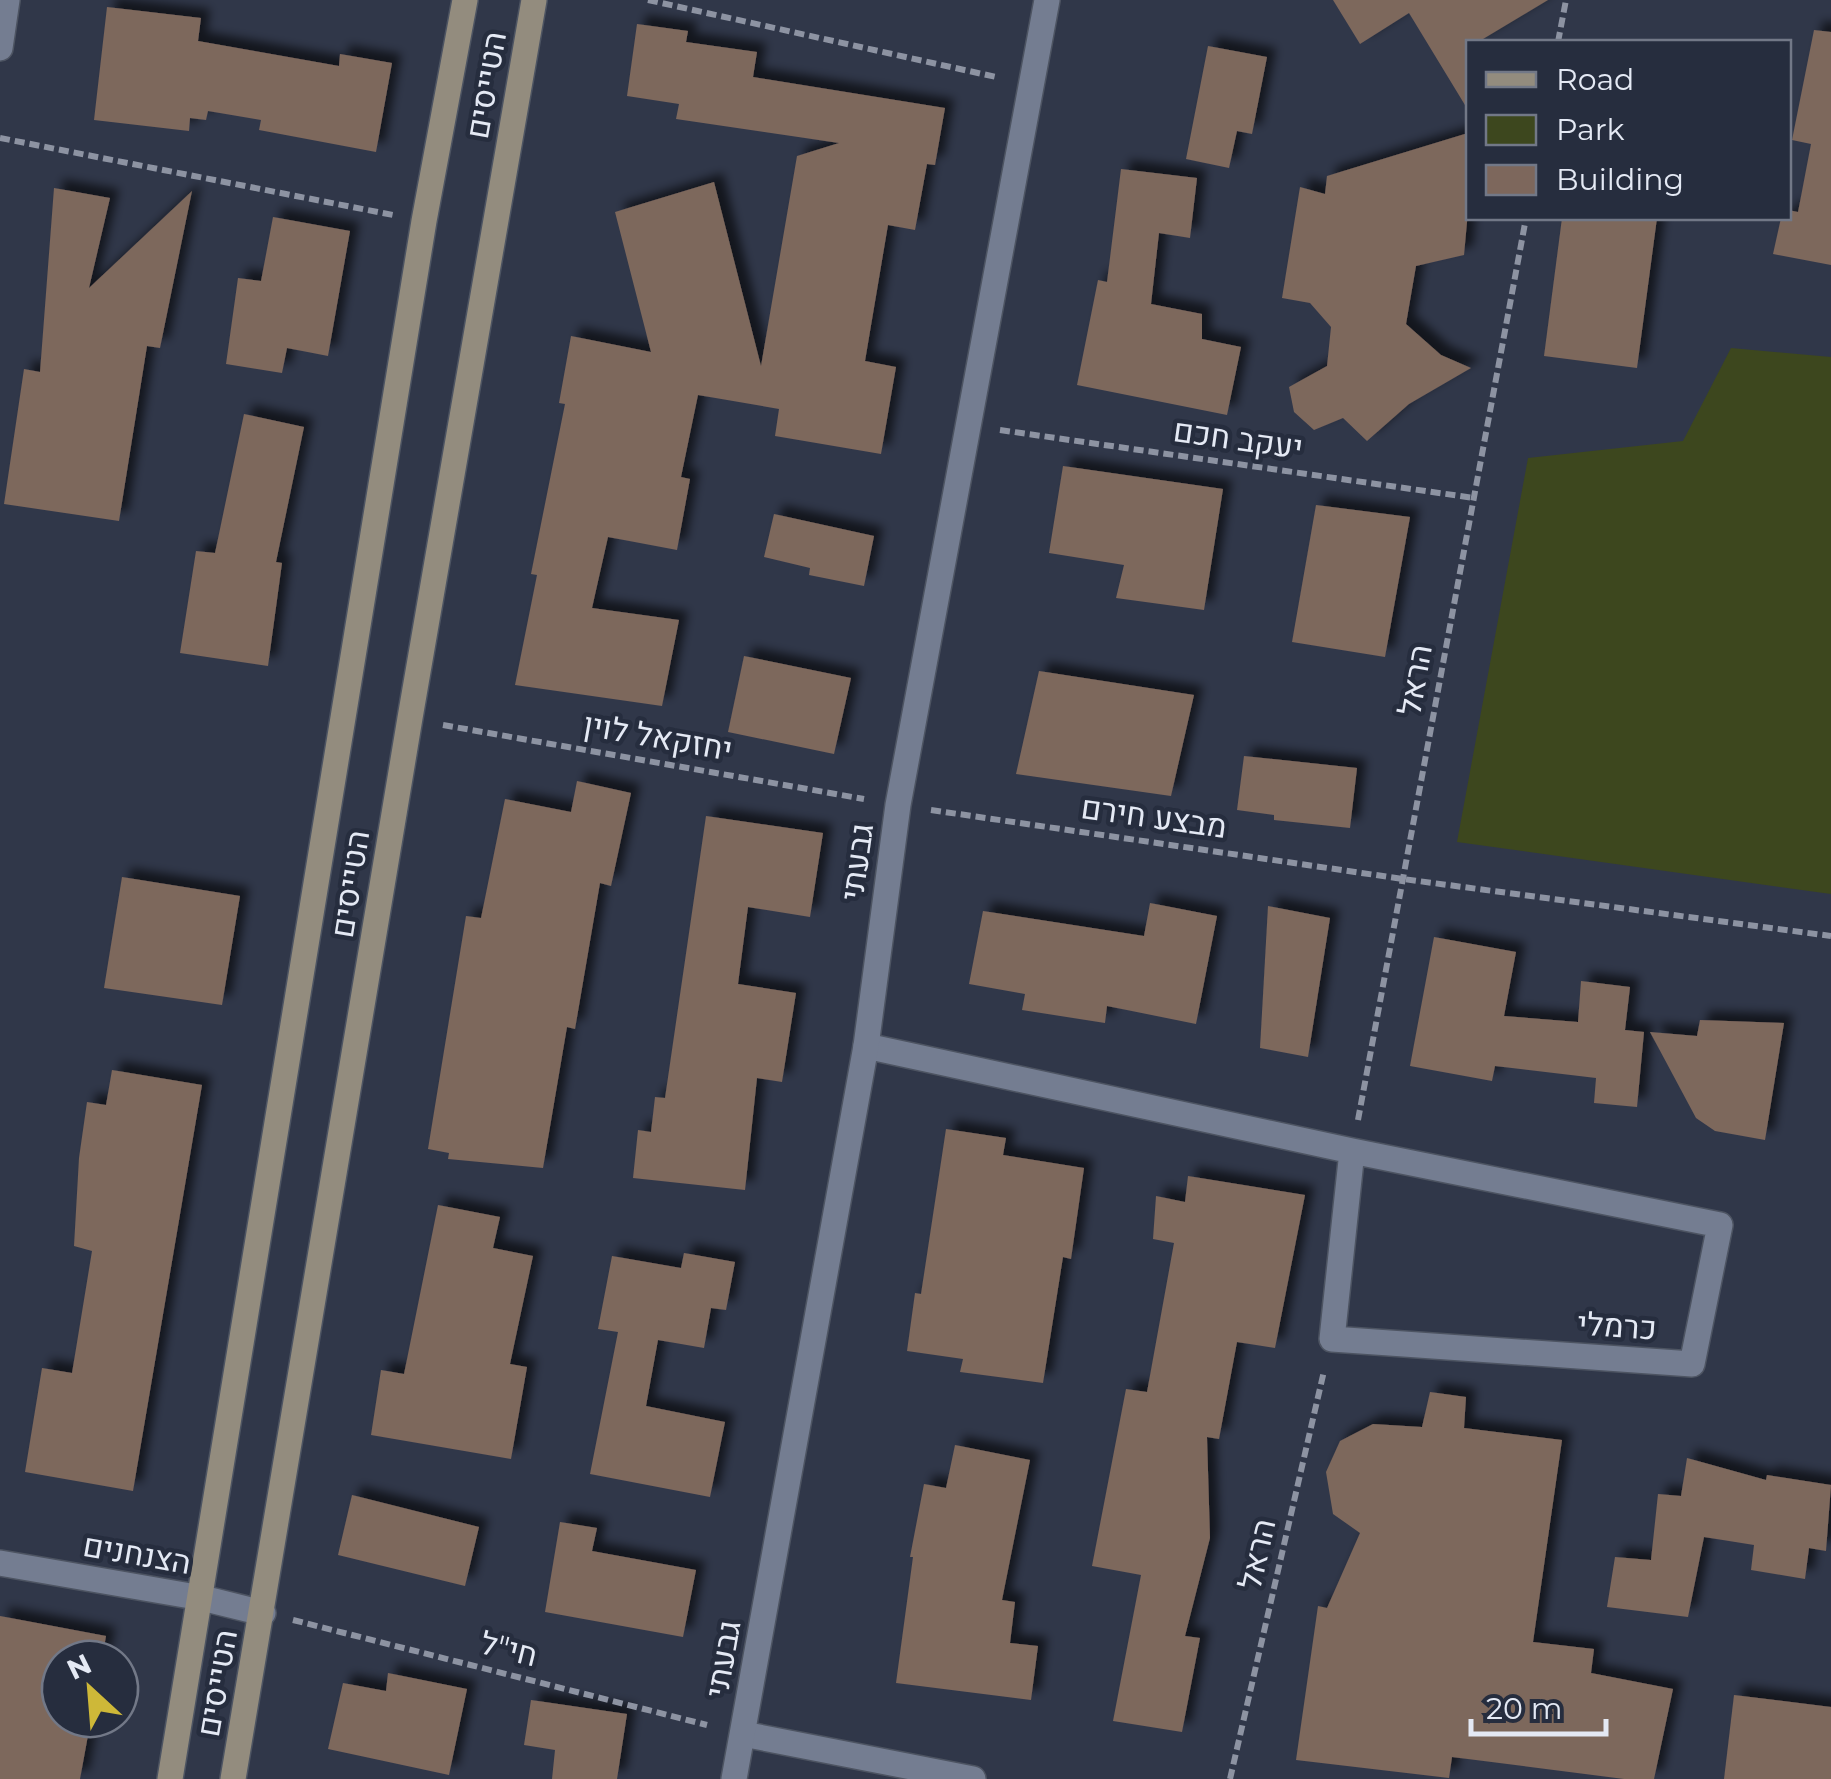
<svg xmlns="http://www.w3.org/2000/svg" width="1831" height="1779" viewBox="0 0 1831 1779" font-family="Montserrat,Heebo,sans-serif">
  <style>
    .green { fill: #3d471e }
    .building { fill: #7d675c; filter: url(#shadow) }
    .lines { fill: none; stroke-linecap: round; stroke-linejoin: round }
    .street-casing { stroke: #4d5462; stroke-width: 28 }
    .secondary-casing { stroke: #4d5462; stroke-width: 28 }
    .path { stroke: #8d93a2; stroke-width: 6; stroke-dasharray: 10 5; stroke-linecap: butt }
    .street { stroke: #747d91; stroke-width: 25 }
    .secondary { stroke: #938c7e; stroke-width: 25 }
    .labels { text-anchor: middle; stroke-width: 9; stroke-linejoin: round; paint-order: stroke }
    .street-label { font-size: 32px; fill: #e4e9f4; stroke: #262d3e }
  </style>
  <defs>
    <filter id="shadow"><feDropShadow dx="9" dy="-9" stdDeviation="5" flood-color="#0009"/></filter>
  </defs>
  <rect width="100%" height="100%" fill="#303749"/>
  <path class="green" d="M1731 348 1831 357V894L1457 842 1528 458 1683 441Z"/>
  <g class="building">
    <path d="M1333 0H1548L1478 42H1468V110L1409 13 1360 44Z"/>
    <path d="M107 7 201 18 198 41 339 66 340 54 392 63 376 152 259 130 261 120 208 111 206 120 190 118 189 131 94 120Z"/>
    <path d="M637 24 688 31 686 42 757 52 753 77 945 108 935 165 927 164 915 230 888 225 865 361 896 367 881 454 775 436 779 409 698 395 681 477 690 479 677 550 608 537 592 608 679 620 662 706 515 685 537 575 531 574 565 404 559 403 571 336 651 352 615 212 714 182 761 366 797 156 839 143 676 119 679 104 627 96Z"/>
    <path d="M1814 30 1831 32V265L1773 254 1781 218H1788V210L1798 212 1811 144 1792 140Z"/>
    <path d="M1208 46 1267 57 1252 134 1237 131 1229 168 1186 159Z"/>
    <path d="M1468 133V211L1464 255 1416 266 1406 324 1441 355 1471 368 1409 404 1367 441 1343 418 1314 430 1294 412 1289 387 1327 366 1331 327 1310 303 1282 298 1300 187 1325 194 1327 176Z"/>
    <path d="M1121 169 1197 178 1190 238 1159 233 1151 304 1202 314V339L1241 347 1227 415 1077 385 1098 280 1107 282Z"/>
    <path d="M54 188 110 198 89 288 192 191 160 348 147 346 119 521 4 504 24 369 40 372Z"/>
    <path d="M273 217 350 231 328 356 287 348 282 373 226 364 238 278 261 281Z"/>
    <path d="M1562 218H1657L1637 368 1544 356Z"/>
    <path d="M244 414 304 427 276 562 282 563 268 666 180 653 196 551 215 553Z"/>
    <path d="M1063 466 1223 489 1204 610 1116 598 1124 565 1049 553Z"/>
    <path d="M1316 505 1410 517 1385 657 1292 642Z"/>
    <path d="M774 514 874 536 864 586 809 575 810 568 764 557Z"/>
    <path d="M744 656 851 678 834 754 728 732Z"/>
    <path d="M1039 671 1194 695 1171 796 1016 774Z"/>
    <path d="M1244 756 1357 768 1350 828 1274 820V815L1237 810Z"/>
    <path d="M577 781 631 793 611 886 600 883 575 1029 567 1027 543 1168 448 1159 449 1153 428 1149 466 916 481 918 505 799 571 812Z"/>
    <path d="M706 816 823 833 810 917 748 907 738 984 796 993 782 1082 757 1078 745 1190 633 1178 638 1130 651 1132 655 1097 665 1098Z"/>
    <path d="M122 877 240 896 222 1005 104 988Z"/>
    <path d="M1150 903 1217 916 1196 1024 1107 1006 1105 1023 1022 1010 1025 994 969 984 983 911 1144 936Z"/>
    <path d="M1268 906 1330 918 1308 1057 1260 1048Z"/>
    <path d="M1434 937 1516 952 1504 1016 1578 1022 1581 981 1630 987 1625 1030 1644 1032 1637 1107 1594 1103 1596 1078 1495 1066 1492 1081 1410 1066Z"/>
    <path d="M1700 1020 1784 1023 1765 1140 1715 1131 1696 1118 1650 1032 1697 1036Z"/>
    <path d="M112 1070 202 1085 133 1491 25 1472 42 1368 72 1373 92 1251 74 1246 79 1158 87 1102 106 1105Z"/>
    <path d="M946 1129 1006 1138 1003 1155 1084 1168 1071 1259 1063 1257 1043 1383 960 1372 963 1359 907 1351 915 1293 921 1294Z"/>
    <path d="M1188 1176 1305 1195 1275 1348 1237 1342 1219 1439 1207 1437 1210 1538 1185 1636 1200 1638 1182 1732 1113 1721 1141 1575 1092 1566 1126 1389 1147 1392 1174 1243 1153 1239 1156 1196 1185 1202Z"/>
    <path d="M438 1205 500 1217 493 1248 533 1256 510 1364 527 1367 511 1459 371 1435 381 1370 404 1374Z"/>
    <path d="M684 1253 735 1262 726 1310 711 1308 704 1348 658 1340 646 1406 725 1422 710 1497 590 1474 618 1332 598 1329 612 1256 681 1268Z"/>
    <path d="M1430 1392 1466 1397 1464 1428 1562 1440 1533 1642 1594 1649 1591 1673 1673 1689 1654 1779H1624L1452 1757 1449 1778 1296 1760 1318 1606 1327 1608 1360 1533 1333 1514 1326 1472 1340 1441 1373 1424 1422 1427Z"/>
    <path d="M955 1445 1030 1460 1002 1600 1015 1602 1010 1643 1038 1646 1031 1700 896 1683 913 1557H910L924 1484 946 1488Z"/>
    <path d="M1687 1458 1766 1480 1767 1475 1831 1485 1826 1551 1809 1548 1805 1579 1751 1570 1754 1545 1704 1537 1688 1617 1607 1607 1615 1557 1651 1560 1658 1494 1681 1496Z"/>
    <path d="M352 1495 479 1527 465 1586 338 1555Z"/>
    <path d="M560 1522 597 1528 592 1551 696 1570 683 1637 545 1612Z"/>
    <path d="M0 1616 106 1636 102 1659H60V1719H91L80 1779H0Z"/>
    <path d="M388 1673 467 1689 449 1775 328 1749 343 1683 386 1691Z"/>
    <path d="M1734 1695 1831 1707V1779H1724Z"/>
    <path d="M531 1700 627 1714 617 1779H552L555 1750 524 1745Z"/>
  </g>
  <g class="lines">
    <defs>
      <g id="street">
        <path d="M0 48 7 0"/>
        <path d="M866 1046 1352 1151 1720 1225 1692 1364 1332 1339 1352 1151"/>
        <path d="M0 1563 202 1598 263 1613"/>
        <path d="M743 1734 973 1779"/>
        <path d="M734 1779 866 1046 898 805 1047 0"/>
      </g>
      <g id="secondary">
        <path d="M170 1779 424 221 465 0"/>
        <path d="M233 1779 410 718 534 0"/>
      </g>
    </defs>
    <use href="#street" class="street-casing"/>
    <use href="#secondary" class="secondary-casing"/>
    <g class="path">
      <path d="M648 0 996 77"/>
      <path d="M1558 42 1566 0"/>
      <path d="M0 138 393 215"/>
      <path d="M1000 430 1474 498"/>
      <path d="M443 725 864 799"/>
      <path d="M931 810 1403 879 1831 936"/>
      <path d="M1358 1120 1526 218"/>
      <path d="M293 1620 707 1725"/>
      <path d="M1230 1779 1324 1371"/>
    </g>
    <use href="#street" class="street"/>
    <use href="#secondary" class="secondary"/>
  </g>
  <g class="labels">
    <g class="street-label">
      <text transform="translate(486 85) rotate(-80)" y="11">הטייסים</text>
      <text transform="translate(1238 439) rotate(8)" y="11">יעקב חכם</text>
      <text transform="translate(1415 680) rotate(-80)" y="11">הראל</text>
      <text transform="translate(658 737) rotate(10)" y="11">יחזקאל לוין</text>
      <text transform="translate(1154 817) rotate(8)" y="11">מבצע חירם</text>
      <text transform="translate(857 862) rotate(-82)" y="11">גבעתי</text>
      <text transform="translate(350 884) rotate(-81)" y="11">הטייסים</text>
      <text transform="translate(1617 1326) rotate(4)" y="11">כרמלי</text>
      <text transform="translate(137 1554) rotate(10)" y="11">הצנחנים</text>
      <text transform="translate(1257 1554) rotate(-77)" y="11">הראל</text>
      <text transform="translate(509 1649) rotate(14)" y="11">חי"ל</text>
      <text transform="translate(723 1659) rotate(-80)" y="11">גבעתי</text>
      <text transform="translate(217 1683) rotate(-80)" y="11">הטייסים</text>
    </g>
  </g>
  <rect x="1466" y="40" width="325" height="180" fill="#262d3e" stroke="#727887" stroke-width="2.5"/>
  <rect x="1486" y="72" width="50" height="15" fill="#938c7e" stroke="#727887" stroke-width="2.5"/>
  <text x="1556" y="90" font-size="30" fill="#e4e9f4">Road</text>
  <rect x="1486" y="115" width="50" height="30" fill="#3d471e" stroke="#727887" stroke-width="2.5"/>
  <text x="1556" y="140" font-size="30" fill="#e4e9f4">Park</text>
  <rect x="1486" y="165" width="50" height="30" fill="#7d675c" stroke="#727887" stroke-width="2.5"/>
  <text x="1556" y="190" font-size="30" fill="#e4e9f4">Building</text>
  <g transform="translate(90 1689) rotate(334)"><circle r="48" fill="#262d3e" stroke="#727887" stroke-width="2.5"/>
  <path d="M0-8L18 38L0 25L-18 38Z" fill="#ceb838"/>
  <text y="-15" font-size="28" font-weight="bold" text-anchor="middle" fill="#e4e9f4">N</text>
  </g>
  <path d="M1471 1719v15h135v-15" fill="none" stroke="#e4e9f4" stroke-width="5"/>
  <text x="1486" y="1719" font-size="30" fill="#e4e9f4" stroke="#262d3e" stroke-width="8" paint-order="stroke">20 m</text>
</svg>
